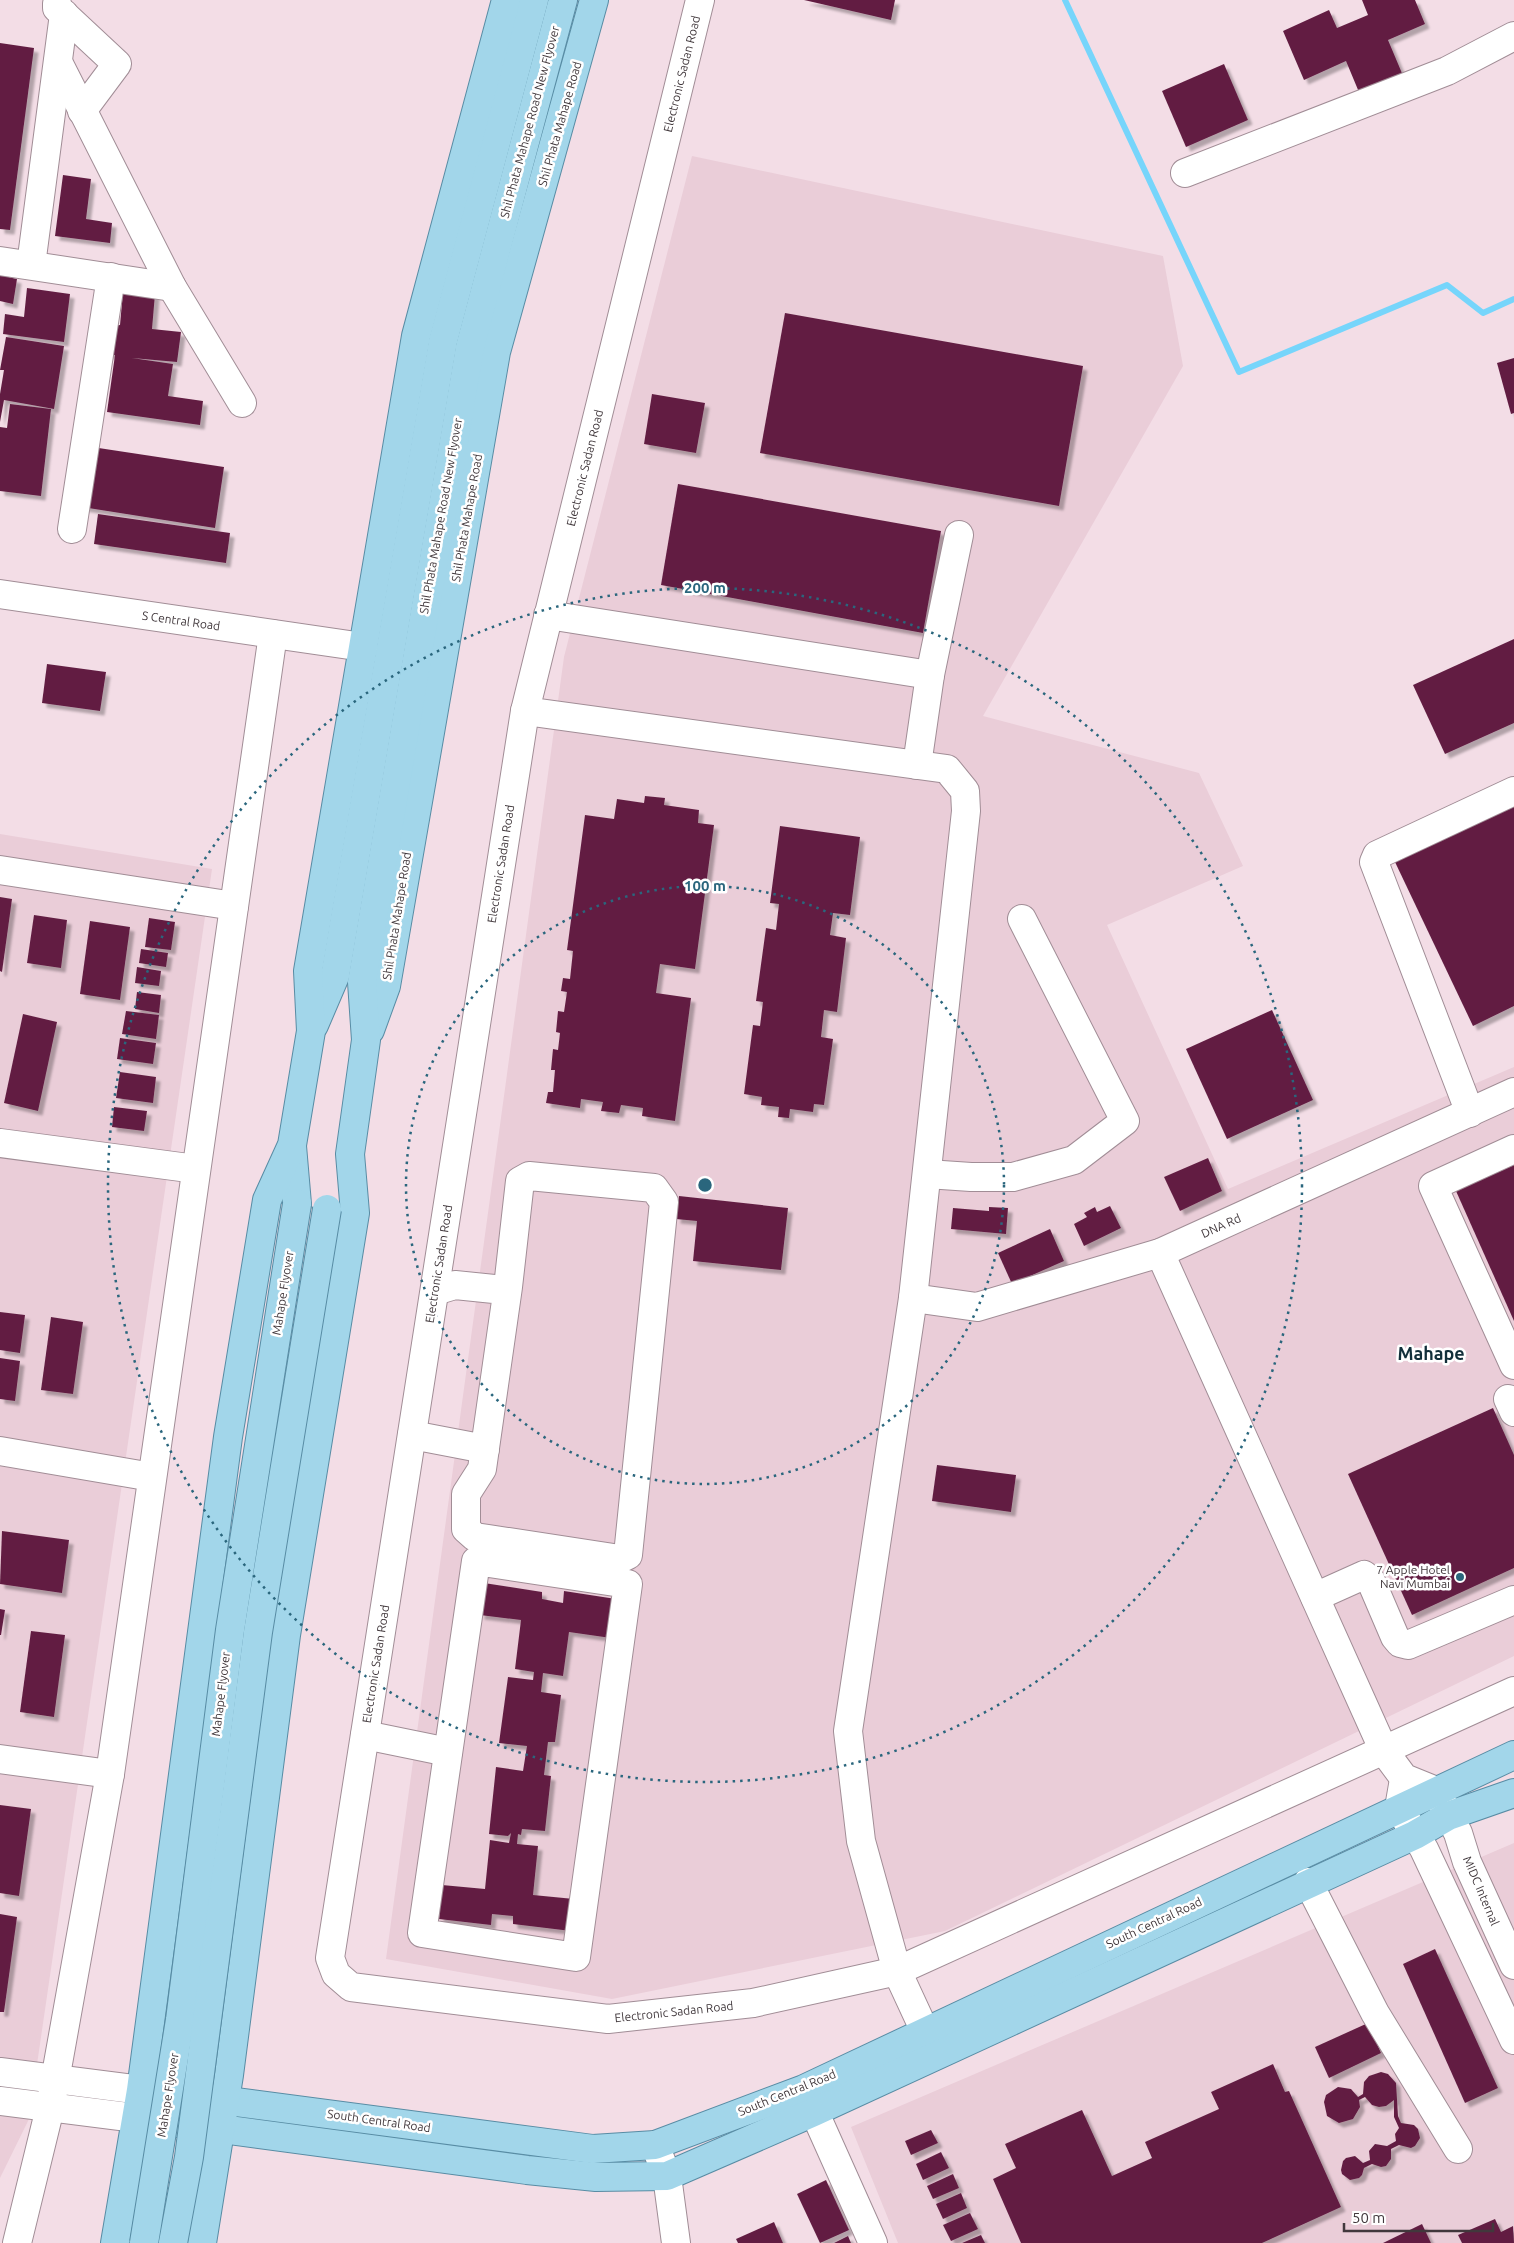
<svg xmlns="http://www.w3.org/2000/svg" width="1514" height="2243" viewBox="0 0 1514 2243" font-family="Ubuntu,sans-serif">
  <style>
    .built { fill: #eacdd8 }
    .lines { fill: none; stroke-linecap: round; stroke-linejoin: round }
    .stream { stroke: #76d5fb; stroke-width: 6 }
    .building { fill: #621f43; filter: url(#shadow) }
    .minor-casing { stroke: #a18d96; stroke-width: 30 }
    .major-casing { stroke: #588ca4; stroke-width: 30 }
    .minor { stroke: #fff; stroke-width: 28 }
    .major { stroke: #a2d6ea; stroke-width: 28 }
    .major-bridge-casing { stroke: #588ca4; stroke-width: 30; stroke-linecap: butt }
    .major-bridge { stroke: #a2d6ea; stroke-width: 28 }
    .ring { fill: none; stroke: #2a667d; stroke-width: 2.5; stroke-dasharray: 2.5 5 }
    .poi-dot { fill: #2a667d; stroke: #fff; stroke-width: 2 }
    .labels { text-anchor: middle; stroke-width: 5; stroke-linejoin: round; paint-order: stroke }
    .street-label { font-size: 12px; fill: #41383c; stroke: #fff }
    .poi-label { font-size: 12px; fill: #41383c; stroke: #fff; text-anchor: end }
    .district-label { font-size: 18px; font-weight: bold; fill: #122f3a; stroke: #fff }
    .centre { fill: #2a667d; stroke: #fff; stroke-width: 2.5 }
    .ring-label { font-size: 15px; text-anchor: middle; font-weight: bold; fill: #2a667d; stroke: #fff; stroke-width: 5; stroke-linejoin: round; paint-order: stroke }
  </style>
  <defs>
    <filter id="shadow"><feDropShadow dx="4.5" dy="4.5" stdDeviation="1" flood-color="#0004"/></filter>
  </defs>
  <rect width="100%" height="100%" fill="#f3dde6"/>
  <g class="built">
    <path d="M692 156 1163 256 1183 366 983 716 1199 773 1243 866 1107 925 1228 1189 1514 1067V1656L945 1931 612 1999 386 1959 564 657Z"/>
    <path d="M0 834 212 869 29 2119 0 2178Z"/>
    <path d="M1514 1843V2243H898L851 2127Z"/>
  </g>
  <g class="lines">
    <path class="stream" d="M1065 0 1239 372 1447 285 1483 313 1514 299"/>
  </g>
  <g class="building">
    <path d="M804 0H895L891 20Z"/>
    <path d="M1362 0H1415L1425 24 1388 40 1404 78 1361 97 1346 61 1304 80 1283 31 1329 10 1337 28 1368 15Z"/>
    <path d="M0 43 34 48 10 230 0 229Z"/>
    <path d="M1224 64 1248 120 1186 147 1162 91Z"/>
    <path d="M63 175 91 179 86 219 112 223 110 243 55 236Z"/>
    <path d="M0 275 17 279 13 304 0 301Z"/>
    <path d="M27 288 70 294 64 342 3 334 5 314 24 317Z"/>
    <path d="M123 291 155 294 152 329 181 332 177 362 132 358 173 364 168 396 203 401 200 425 107 412 115 355 104 354 107 327 120 325Z"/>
    <path d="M785 313 1083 366 1059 506 760 453Z"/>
    <path d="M6 337 64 346 54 409 4 400 0 422V394L4 370H0Z"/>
    <path d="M1514 358V413L1511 414 1497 363Z"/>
    <path d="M652 394 705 403 696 453 644 444Z"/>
    <path d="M10 404 51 409 41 496 0 491V427L7 428Z"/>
    <path d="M92 447 224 467 215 528 82 507Z"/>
    <path d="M678 484 941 531 923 633 661 585Z"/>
    <path d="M98 514 230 533 226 563 94 544Z"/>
    <path d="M1514 639V723L1445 754 1413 685Z"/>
    <path d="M47 664 106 672 100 711 42 703Z"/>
    <path d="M645 796 665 798 664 805 699 810 698 823 714 825 695 969 660 964 656 993 691 998 675 1121 642 1116 643 1108 621 1105 619 1113 601 1111 603 1102 581 1099 580 1108 546 1103 548 1092H553L555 1070H551L553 1049 558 1050 560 1033 556 1032 558 1011 564 1012 567 992 561 991 563 978 570 979 573 951 567 950 585 815 614 819 617 799 644 803Z"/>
    <path d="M1514 804V1006L1473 1026 1395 862Z"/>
    <path d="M780 826 860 837 850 915 833 913 830 935 846 938 837 1012 824 1010 821 1037 833 1039 824 1105 814 1104 813 1112 790 1109 789 1118 778 1117 779 1107 761 1105 762 1097 744 1094 753 1025 760 1026 763 1002 756 1001 766 928 776 930 779 904 770 903Z"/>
    <path d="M0 897 12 899 2 972 0 971Z"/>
    <path d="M34 915 67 920 61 968 27 963Z"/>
    <path d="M149 918 175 922 171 950 145 947Z"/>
    <path d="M90 921 130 927 120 1000 80 994Z"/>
    <path d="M141 949 168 953 166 967 139 963Z"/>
    <path d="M137 967 161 971 159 986 135 983Z"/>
    <path d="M137 992 161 995 159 1013 135 1009Z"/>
    <path d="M1272 1010 1313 1100 1227 1139 1186 1049Z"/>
    <path d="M126 1011 159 1015 156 1039 122 1034Z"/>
    <path d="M23 1014 57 1022 38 1111 4 1103Z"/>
    <path d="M120 1038 156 1043 153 1064 117 1059Z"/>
    <path d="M120 1072 156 1077 153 1103 116 1098Z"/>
    <path d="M114 1107 147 1111 144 1131 112 1127Z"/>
    <path d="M1208 1158 1222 1191 1180 1211 1164 1177Z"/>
    <path d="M1514 1165V1321L1456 1191Z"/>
    <path d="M679 1196 788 1208 781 1270 693 1261 697 1221 676 1219Z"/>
    <path d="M1110 1206 1121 1228 1084 1246 1074 1224 1087 1217 1084 1213 1095 1207 1097 1212Z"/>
    <path d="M989 1207 1008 1208 1006 1234 951 1229 953 1208 989 1211Z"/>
    <path d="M1050 1229 1064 1261 1012 1284 998 1253Z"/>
    <path d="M0 1312 25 1315 20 1353 0 1350Z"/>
    <path d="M51 1317 83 1322 73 1394 41 1390Z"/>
    <path d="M0 1358 20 1361 15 1401 0 1399Z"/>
    <path d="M1493 1408 1514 1455V1568L1412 1615 1348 1474Z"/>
    <path d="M937 1465 1016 1475 1011 1512 932 1501Z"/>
    <path d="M2 1531 69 1540 62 1593 0 1584Z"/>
    <path d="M484 1583 542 1592V1599L563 1603 564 1591 616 1599 611 1638 569 1632 563 1676 543 1673 541 1692 561 1695 555 1742H548L544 1775 551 1776 545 1831 522 1829 521 1835 518 1834 517 1844 538 1846 533 1895 574 1899 571 1931 513 1924V1916L492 1914 491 1925 439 1919 442 1885 485 1889 490 1840 509 1843 511 1833 508 1836 489 1834 496 1767 523 1771 527 1746 499 1743 508 1677 533 1680 534 1672 515 1669 521 1620 480 1615Z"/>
    <path d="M0 1609 5 1610 1 1635H0Z"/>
    <path d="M31 1631 65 1635 54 1717 20 1712Z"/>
    <path d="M0 1805 31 1809 19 1896 0 1893Z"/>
    <path d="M0 1914 17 1917 4 2012H0Z"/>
    <path d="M1435 1949 1498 2088 1465 2103 1403 1964Z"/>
    <path d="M1368 2023 1381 2053 1329 2078 1315 2047Z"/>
    <path d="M1273 2064 1285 2092 1289 2091 1341 2207 1262 2243H1021L993 2179 1016 2168 1005 2144 1082 2110 1112 2176 1152 2158 1145 2142 1219 2109 1211 2092Z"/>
    <path d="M1381 2072 1388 2074 1396 2083 1398 2116 1401 2123 1414 2125 1418 2129 1420 2138 1415 2146 1411 2148 1399 2145 1391 2149V2159L1386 2166 1381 2167 1372 2164 1364 2168 1362 2175 1359 2178 1350 2180 1342 2174 1341 2170 1343 2161 1346 2158 1355 2156 1363 2163 1370 2160 1369 2151 1375 2144 1387 2146 1396 2141 1395 2134 1399 2128 1394 2117V2100L1386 2106 1379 2107 1372 2105 1365 2097 1359 2100 1360 2107 1353 2119 1339 2123 1327 2116 1324 2102 1326 2095 1338 2087 1351 2089 1358 2097 1363 2094 1364 2082 1369 2076Z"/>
    <path d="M931 2130 938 2143 911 2155 905 2141Z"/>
    <path d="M941 2152 949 2168 923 2180 916 2164Z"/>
    <path d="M953 2174 959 2188 933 2199 927 2186Z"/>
    <path d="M826 2180 849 2230 820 2243 797 2194Z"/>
    <path d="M961 2193 967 2208 943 2219 936 2204Z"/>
    <path d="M970 2213 978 2229 951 2241 943 2225Z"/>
    <path d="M1495 2219 1501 2232 1513 2226 1514 2243H1462L1458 2235Z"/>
    <path d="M774 2222 783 2243H738L736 2239Z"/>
    <path d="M1422 2224 1431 2243H1383Z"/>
    <path d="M981 2235 985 2243H962Z"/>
    <path d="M848 2236 851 2243H834Z"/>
  </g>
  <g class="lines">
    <defs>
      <g id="minor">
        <path d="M700 0 525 711 330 1958 336 1974 351 1987 608 2019 753 2003 897 1971 1514 1691"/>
        <path d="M57 4V8L117 64 82 111"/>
        <path d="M58 62 172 287 242 403"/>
        <path d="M1185 173 1447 71 1514 36"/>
        <path d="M0 261 172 287"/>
        <path d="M31 265 64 14"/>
        <path d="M72 529 111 277"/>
        <path d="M0 594 363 647"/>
        <path d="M548 615 930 675"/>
        <path d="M525 711 947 769 965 791 966 811 913 1298 848 1731 861 1841 897 1971 935 2053"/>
        <path d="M917 765 930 675 959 535"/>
        <path d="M0 870 234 906"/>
        <path d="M1470 1113 1374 862 1377 855 1514 791"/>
        <path d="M0 1143 196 1169"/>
        <path d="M1514 1149 1433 1186 1514 1365"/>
        <path d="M927 1174 971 1177H1013L1074 1160 1125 1121 1022 919"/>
        <path d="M1160 1253 1384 1751 1404 1778 1436 1791 1458 1833 1467 1862 1514 1965"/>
        <path d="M435 1291 455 1285 494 1289 508 1287 520 1181 529 1176 654 1188 664 1202 628 1555 620 1559 475 1537 466 1529V1494L482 1469 508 1287"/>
        <path d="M913 1298 977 1307 1160 1253 1514 1092"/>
        <path d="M1508 1399 1514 1412"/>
        <path d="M412 1435 485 1449"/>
        <path d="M0 1451 152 1477"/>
        <path d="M476 1561 628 1584 576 1957 422 1933Z"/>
        <path d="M1315 1597 1364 1575 1371 1581 1395 1637 1400 1643 1408 1645 1514 1600"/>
        <path d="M365 1735 448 1752"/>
        <path d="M0 1759 110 1774"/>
        <path d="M1403 1785 1399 1808 1424 1849 1514 2040"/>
        <path d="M1308 1882 1375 2013 1458 2149"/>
        <path d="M0 2072 141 2090"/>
        <path d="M805 2091 873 2243"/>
        <path d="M0 2101 136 2118"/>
        <path d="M655 2145 667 2176 676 2243"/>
        <path d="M17 2243 50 2108 110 1774 273 634"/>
      </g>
      <g id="major">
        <path d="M314 1025 335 976 443 341 534 0"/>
        <path d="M370 1030 386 986 496 352 594 0"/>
        <path d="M292 1146 297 1204"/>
        <path d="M145 2090 593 2149 655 2145 804 2089 1514 1755"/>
        <path d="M140 2118 527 2170 596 2177 667 2176 814 2112 1415 1835 1448 1816 1514 1793"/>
        <path d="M115 2243 141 2090 228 1437 267 1200 292 1145 311 1031 308 971 416 336 506 0"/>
        <path d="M202 2243 229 2075 286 1635 355 1213 350 1154 366 1040 362 982 470 347 563 0"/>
      </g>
    </defs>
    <use href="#minor" class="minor-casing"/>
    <use href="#major" class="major-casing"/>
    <use href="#minor" class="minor"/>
    <use href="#major" class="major"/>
    <defs>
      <g id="major-bridge">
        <path d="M144 2243 180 2020 230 1630 297 1204"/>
        <path d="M173 2243 189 2157 258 1632 327 1209"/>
      </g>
    </defs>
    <use href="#major-bridge" class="major-bridge-casing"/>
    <use href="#major-bridge" class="major-bridge"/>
  </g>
  <g class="ring">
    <circle cx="705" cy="1185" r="299"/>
    <circle cx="705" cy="1185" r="597"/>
  </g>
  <circle class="poi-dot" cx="1460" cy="1577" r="5"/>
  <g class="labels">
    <g class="street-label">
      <text transform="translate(682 74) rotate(-76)" y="4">Electronic Sadan Road</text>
      <text transform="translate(530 122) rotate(-75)" y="4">Shil Phata Mahape Road New Flyover</text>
      <text transform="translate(560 124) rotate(-74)" y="4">Shil Phata Mahape Road</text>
      <text transform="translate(585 468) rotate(-76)" y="4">Electronic Sadan Road</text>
      <text transform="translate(441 516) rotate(-80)" y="4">Shil Phata Mahape Road New Flyover</text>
      <text transform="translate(467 518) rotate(-80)" y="4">Shil Phata Mahape Road</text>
      <text transform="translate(181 621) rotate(8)" y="4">S Central Road</text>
      <text transform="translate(501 864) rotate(-81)" y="4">Electronic Sadan Road</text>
      <text transform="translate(397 916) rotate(-81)" y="4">Shil Phata Mahape Road</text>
      <text transform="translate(1221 1226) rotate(-24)" y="4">DNA Rd</text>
      <text transform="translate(439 1264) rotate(-81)" y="4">Electronic Sadan Road</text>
      <text transform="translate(283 1293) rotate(-81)" y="4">Mahape Flyover</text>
      <text transform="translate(376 1664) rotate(-81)" y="4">Electronic Sadan Road</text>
      <text transform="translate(221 1694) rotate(-83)" y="4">Mahape Flyover</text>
      <text transform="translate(1481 1891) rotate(67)" y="4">MIDC Internal</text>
      <text transform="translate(1154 1923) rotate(-25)" y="4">South Central Road</text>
      <text transform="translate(674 2012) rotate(-6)" y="4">Electronic Sadan Road</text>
      <text transform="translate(787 2093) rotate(-22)" y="4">South Central Road</text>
      <text transform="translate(168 2095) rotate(-81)" y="4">Mahape Flyover</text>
      <text transform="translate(379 2121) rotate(8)" y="4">South Central Road</text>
    </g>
    <g class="poi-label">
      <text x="1450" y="1574">7 Apple Hotel<tspan x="1450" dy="14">Navi Mumbai</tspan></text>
    </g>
    <g class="district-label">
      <text x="1431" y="1360">Mahape</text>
    </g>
  </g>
  <circle cx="705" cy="1185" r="8" class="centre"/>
  <g class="ring-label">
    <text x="705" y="593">200 m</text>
    <text x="705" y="891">100 m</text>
  </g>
  <path d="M1344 2223v8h149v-8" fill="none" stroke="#41383c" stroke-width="2.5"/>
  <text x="1352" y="2223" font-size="15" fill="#41383c" stroke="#ffffff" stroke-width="4" paint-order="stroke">50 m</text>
</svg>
